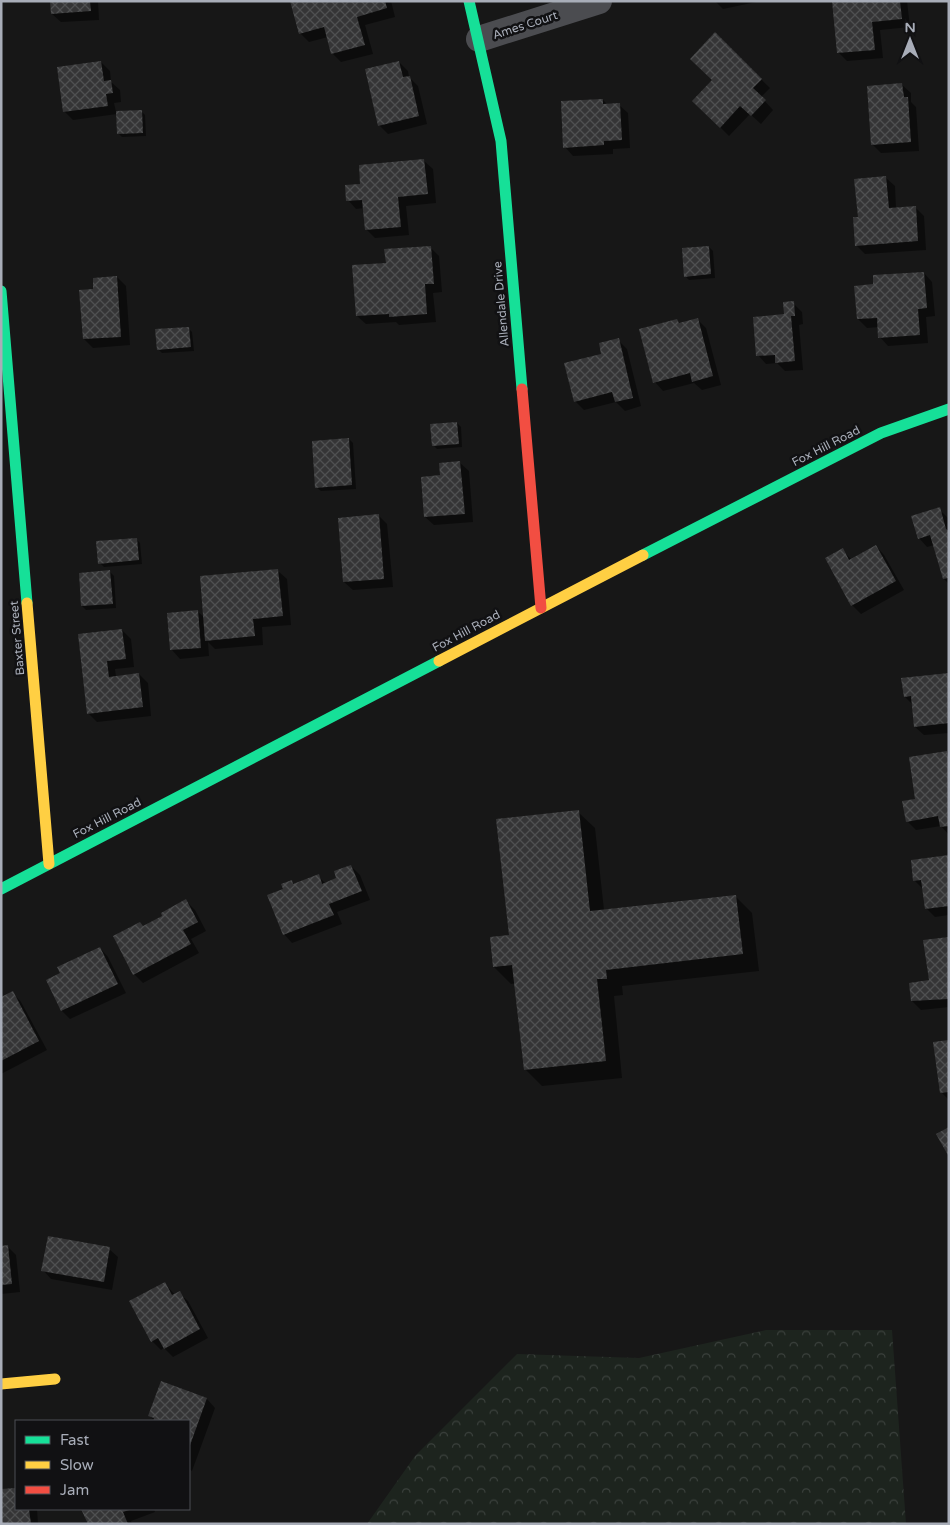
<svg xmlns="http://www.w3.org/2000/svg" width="950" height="1525" viewBox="0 0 950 1525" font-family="'Varela Round',sans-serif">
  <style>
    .forest { fill: url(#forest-crowns) }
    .shadow { fill: #0007 }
    .building { fill: url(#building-cross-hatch) }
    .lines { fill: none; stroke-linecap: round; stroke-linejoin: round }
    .street { stroke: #4b4c50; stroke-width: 26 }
    .fast { stroke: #16e098; stroke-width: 11 }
    .slow { stroke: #ffcf43; stroke-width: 11 }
    .jam { stroke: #f24e42; stroke-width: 11 }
    .labels { text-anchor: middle; stroke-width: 5; stroke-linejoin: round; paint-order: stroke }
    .street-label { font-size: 12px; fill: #a8adb8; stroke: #111113 }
  </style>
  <defs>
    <pattern id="forest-crowns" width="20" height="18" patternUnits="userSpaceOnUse" patternTransform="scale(1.25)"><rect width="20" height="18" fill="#1d241e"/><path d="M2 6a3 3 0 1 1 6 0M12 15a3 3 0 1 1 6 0" fill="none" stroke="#3b413d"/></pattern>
    <pattern id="building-cross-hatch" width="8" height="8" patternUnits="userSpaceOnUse" patternTransform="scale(1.25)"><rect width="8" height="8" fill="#353536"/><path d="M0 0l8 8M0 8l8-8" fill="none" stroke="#4f5051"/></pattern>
  </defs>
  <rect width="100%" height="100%" fill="#171717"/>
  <path class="forest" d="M766 1330H892L906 1524H367L415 1456 517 1354 639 1358Z"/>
  <g class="shadow">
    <path d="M51 1H98L99 20 61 22 52 14Z"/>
    <path d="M291 1H391L395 17 365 25 373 54 341 62 332 53 328 37 309 42 300 33Z"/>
    <path d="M715 1H761L723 9Z"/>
    <path d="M833 1H907L910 27 880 30 883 58 847 61 838 52Z"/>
    <path d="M715 34 770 88 761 97 773 110 761 124 750 114 729 136 694 101 714 80Z"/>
    <path d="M101 62 110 71 111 82 120 90 121 102 114 103 116 112 141 111 145 115 146 136 122 137 118 133 117 114 73 120 64 111Z"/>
    <path d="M399 62 408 71 409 77 418 86 427 124 388 134 379 125Z"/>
    <path d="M902 85 911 93V102L916 107 919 151 881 153 872 144Z"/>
    <path d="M603 100 608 105H619L628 113 630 148 613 149V154L573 156 565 147Z"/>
    <path d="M424 161 433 169 436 203 406 206 409 235 375 238 366 229 364 208 356 209 348 200 362 185Z"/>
    <path d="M886 178 895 186 896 209 915 207 924 216 926 250 865 254 856 245 859 218Z"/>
    <path d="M430 247 439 256 442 292 433 293 436 322 399 325 396 322 366 324 357 316 387 264Z"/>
    <path d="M709 247 713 251 715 278 689 280 685 276Z"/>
    <path d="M924 273 932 282 935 316 926 317 928 343 888 346 880 337 879 327 867 328 858 319 875 286Z"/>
    <path d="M117 277 126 286 130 345 93 348 84 339 95 290Z"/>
    <path d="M793 303 802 312 803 324 799 325 803 370 785 371 777 363 766 364 758 355Z"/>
    <path d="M697 319 706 328 721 385 702 390 694 383 663 391 655 382 677 320 681 324Z"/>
    <path d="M188 328 192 332 194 351 162 353 158 349Z"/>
    <path d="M618 340 627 349 641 406 625 411 616 402 584 410 575 401 603 355Z"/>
    <path d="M457 423 461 427 462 447 437 449 433 445Z"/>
    <path d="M349 439 353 443 356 489 321 491 316 487Z"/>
    <path d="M460 463 469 471 473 522 434 525 425 517Z"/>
    <path d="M939 509 949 519V584L944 579 934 545 927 547 919 538Z"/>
    <path d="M379 516 387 524 393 587 353 590 344 582Z"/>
    <path d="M136 539 140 543 142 564 104 567 100 563Z"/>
    <path d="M876 546 884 555 904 590 861 614 852 605 842 550 852 560Z"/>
    <path d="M278 571 287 579 291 625 262 627 263 645 215 649 208 642 209 656 180 659 172 650 197 611 205 618Z"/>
    <path d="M110 572 114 576 116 608 86 610 82 606Z"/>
    <path d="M122 630 131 639 134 667 115 669 116 677 139 674 148 683 151 716 97 722 88 713 79 635Z"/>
    <path d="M949 674V733L924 735 915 727 913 705 905 697Z"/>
    <path d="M946 753 949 755V835L941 826 916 830 907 821 917 800Z"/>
    <path d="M578 812 595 828 604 910 735 896 752 913 759 971 622 986 623 995 614 996 622 1078 542 1086 525 1069 516 983 511 984 494 967Z"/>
    <path d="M949 857V915L935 917 926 908 924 890 915 881Z"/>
    <path d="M351 866 360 875 370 900 337 912 342 924 292 943 284 934V890L291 881 295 885 318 876 326 884 338 879Z"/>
    <path d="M186 901 195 910 206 931 191 939 199 953 143 983 134 974 140 923 144 927 164 917Z"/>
    <path d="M949 938V1007L921 1010 912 1001 930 982Z"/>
    <path d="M100 948 108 957 126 993 70 1019 62 1011V974Z"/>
    <path d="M13 993 21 1002 47 1050 1 1074V999Z"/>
    <path d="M949 1041V1100L941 1092Z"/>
    <path d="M7 1246 16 1255 20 1292 1 1294V1247Z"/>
    <path d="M109 1249 118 1257 112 1290 51 1279 43 1270Z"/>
    <path d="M165 1284 175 1295 179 1293 188 1301 208 1338 173 1357 164 1348 161 1350 152 1341Z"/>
    <path d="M207 1399 215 1408 192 1471 189 1469V1421H154L150 1415Z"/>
    <path d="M1 1488 3 1490 16 1489V1509H37L38 1524H1Z"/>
    <path d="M83 1509H154L155 1512 131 1521 132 1524H89Z"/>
  </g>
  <g class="building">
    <path d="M50 1H90L91 11 51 14Z"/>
    <path d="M290 1H385L387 8 357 17 365 45 331 54 324 27 299 34Z"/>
    <path d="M832 1H900L902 19 872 22 875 50 837 53Z"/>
    <path d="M715 32 762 79 753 88 766 100 751 116 740 106 720 128 692 101 712 80 690 59Z"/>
    <path d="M101 61 104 81 111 80 113 93 106 94 108 106 63 112 57 67Z"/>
    <path d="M399 61 403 77 410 76 419 116 378 126 365 69Z"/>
    <path d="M902 83 904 97H908L911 142 871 145 867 86Z"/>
    <path d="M603 99V104L620 103 622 140 604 141V145L563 148 561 101Z"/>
    <path d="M142 110 143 133 117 134 116 111Z"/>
    <path d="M424 159 428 194 398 197 401 227 365 230 362 200 346 201 345 185 360 184 359 165Z"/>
    <path d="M886 176 889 208 916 206 918 241 855 246 853 217H858L854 179Z"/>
    <path d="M431 246 434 284H425L427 314 389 317V314L356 316 352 265 386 263 384 249Z"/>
    <path d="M709 246 711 274 684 277 682 248Z"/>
    <path d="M924 272 927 308 918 309 920 335 878 338 877 318 857 319 854 286 873 284V275Z"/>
    <path d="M117 276 121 337 83 339 79 290 93 289V278Z"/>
    <path d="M794 301 795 316H791L795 361 775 363V355L756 356 753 317 784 314 783 302Z"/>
    <path d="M698 318 713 376 692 382 690 373 653 383 639 329 677 319 679 323Z"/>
    <path d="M189 327 191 347 157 350 155 329Z"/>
    <path d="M619 338 633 398 615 402 612 392 574 402 564 363 601 354 599 343Z"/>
    <path d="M457 422 459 444 432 446 430 424Z"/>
    <path d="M349 438 352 485 315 488 312 441Z"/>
    <path d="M460 461 465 514 424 517 421 477 440 475 439 463Z"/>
    <path d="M940 507 946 529 949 531V578L943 579 930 535 918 539 911 516Z"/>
    <path d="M379 514 384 579 343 582 338 518Z"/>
    <path d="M137 538 139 560 98 564 96 541Z"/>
    <path d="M876 545 896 581 851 606 825 558 843 548 849 560Z"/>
    <path d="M278 569 283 616 253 619 255 636 205 641 200 576Z"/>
    <path d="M110 570 113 604 81 606 79 573Z"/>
    <path d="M198 610 201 648 170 650 167 613Z"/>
    <path d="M122 629 126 659 107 661 109 677 139 673 143 707 87 714 78 634Z"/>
    <path d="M949 673V723L914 727 911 696 904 697 901 678Z"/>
    <path d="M947 751 949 764V826L940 827 938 816 906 822 902 801 915 799 909 757Z"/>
    <path d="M579 810 590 911 736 895 743 954 606 970 607 979H597L606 1061 524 1070 512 965 493 967 490 937 509 935 496 819Z"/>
    <path d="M949 855V906L925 909 921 880 913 881 911 860Z"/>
    <path d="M351 865 362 891 329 904 334 915 283 935 267 895 283 889 281 884 292 880 293 884 319 874 322 884 336 878 334 871Z"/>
    <path d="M186 899 198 922 183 930 191 944 133 975 113 936 140 922 143 926 162 916 161 913Z"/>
    <path d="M949 937V999L911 1001 909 983 929 980 923 940Z"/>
    <path d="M100 947 118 984 61 1011 46 980 60 973 57 967Z"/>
    <path d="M13 991 39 1041 1 1061V997Z"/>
    <path d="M949 1040V1092L940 1093 933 1042Z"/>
    <path d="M949 1127V1157L936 1134Z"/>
    <path d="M48 1236 110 1247 104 1282 41 1271Z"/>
    <path d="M8 1245 12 1284 1 1285V1246Z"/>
    <path d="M165 1282 172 1295 180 1291 200 1329 164 1349 158 1338 151 1342 129 1301Z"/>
    <path d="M161 1381 207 1398 189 1448V1421H153L154 1418 148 1416Z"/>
    <path d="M16 1488V1509H29L31 1524H1V1489Z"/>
    <path d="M81 1509H132L123 1512 128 1524H88Z"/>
  </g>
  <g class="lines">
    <path class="street" d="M479 39 599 1"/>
    <g class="fast">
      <path d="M469 1 501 141 522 389"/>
      <path d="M1 291 27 603"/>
      <path d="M643 555 881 433 949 409"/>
      <path d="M1 889 439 661"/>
    </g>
    <g class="slow">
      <path d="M27 603 49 864"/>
      <path d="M439 661 643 555"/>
      <path d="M1 1384 55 1379"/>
    </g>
    <path class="jam" d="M522 389 541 608"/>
  </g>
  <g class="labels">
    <g class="street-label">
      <text transform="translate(525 25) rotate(-18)" y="4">Ames Court</text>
      <text transform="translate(501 304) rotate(-95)" y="4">Allendale Drive</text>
      <text transform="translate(826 446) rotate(-27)" y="4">Fox Hill Road</text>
      <text transform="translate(466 631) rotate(-28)" y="4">Fox Hill Road</text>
      <text transform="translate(17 638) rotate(-95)" y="4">Baxter Street</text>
      <text transform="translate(107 818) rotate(-27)" y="4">Fox Hill Road</text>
    </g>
  </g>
  <rect width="950" height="1525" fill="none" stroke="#a8adb8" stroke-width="5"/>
  <rect x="15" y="1420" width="175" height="90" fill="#111113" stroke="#4d4f55"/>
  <rect x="25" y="1436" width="25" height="8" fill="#16e098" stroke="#4d4f55"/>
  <text x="60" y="1445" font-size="15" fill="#a8adb8">Fast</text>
  <rect x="25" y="1461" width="25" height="8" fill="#ffcf43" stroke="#4d4f55"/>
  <text x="60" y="1470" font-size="15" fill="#a8adb8">Slow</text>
  <rect x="25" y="1486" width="25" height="8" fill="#f24e42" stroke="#4d4f55"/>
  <text x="60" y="1495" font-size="15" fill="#a8adb8">Jam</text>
  <g transform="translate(910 40)" stroke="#111113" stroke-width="4" paint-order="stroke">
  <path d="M0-4L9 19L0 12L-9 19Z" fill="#a8adb8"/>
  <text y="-8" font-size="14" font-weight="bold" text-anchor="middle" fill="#a8adb8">N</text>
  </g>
</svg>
